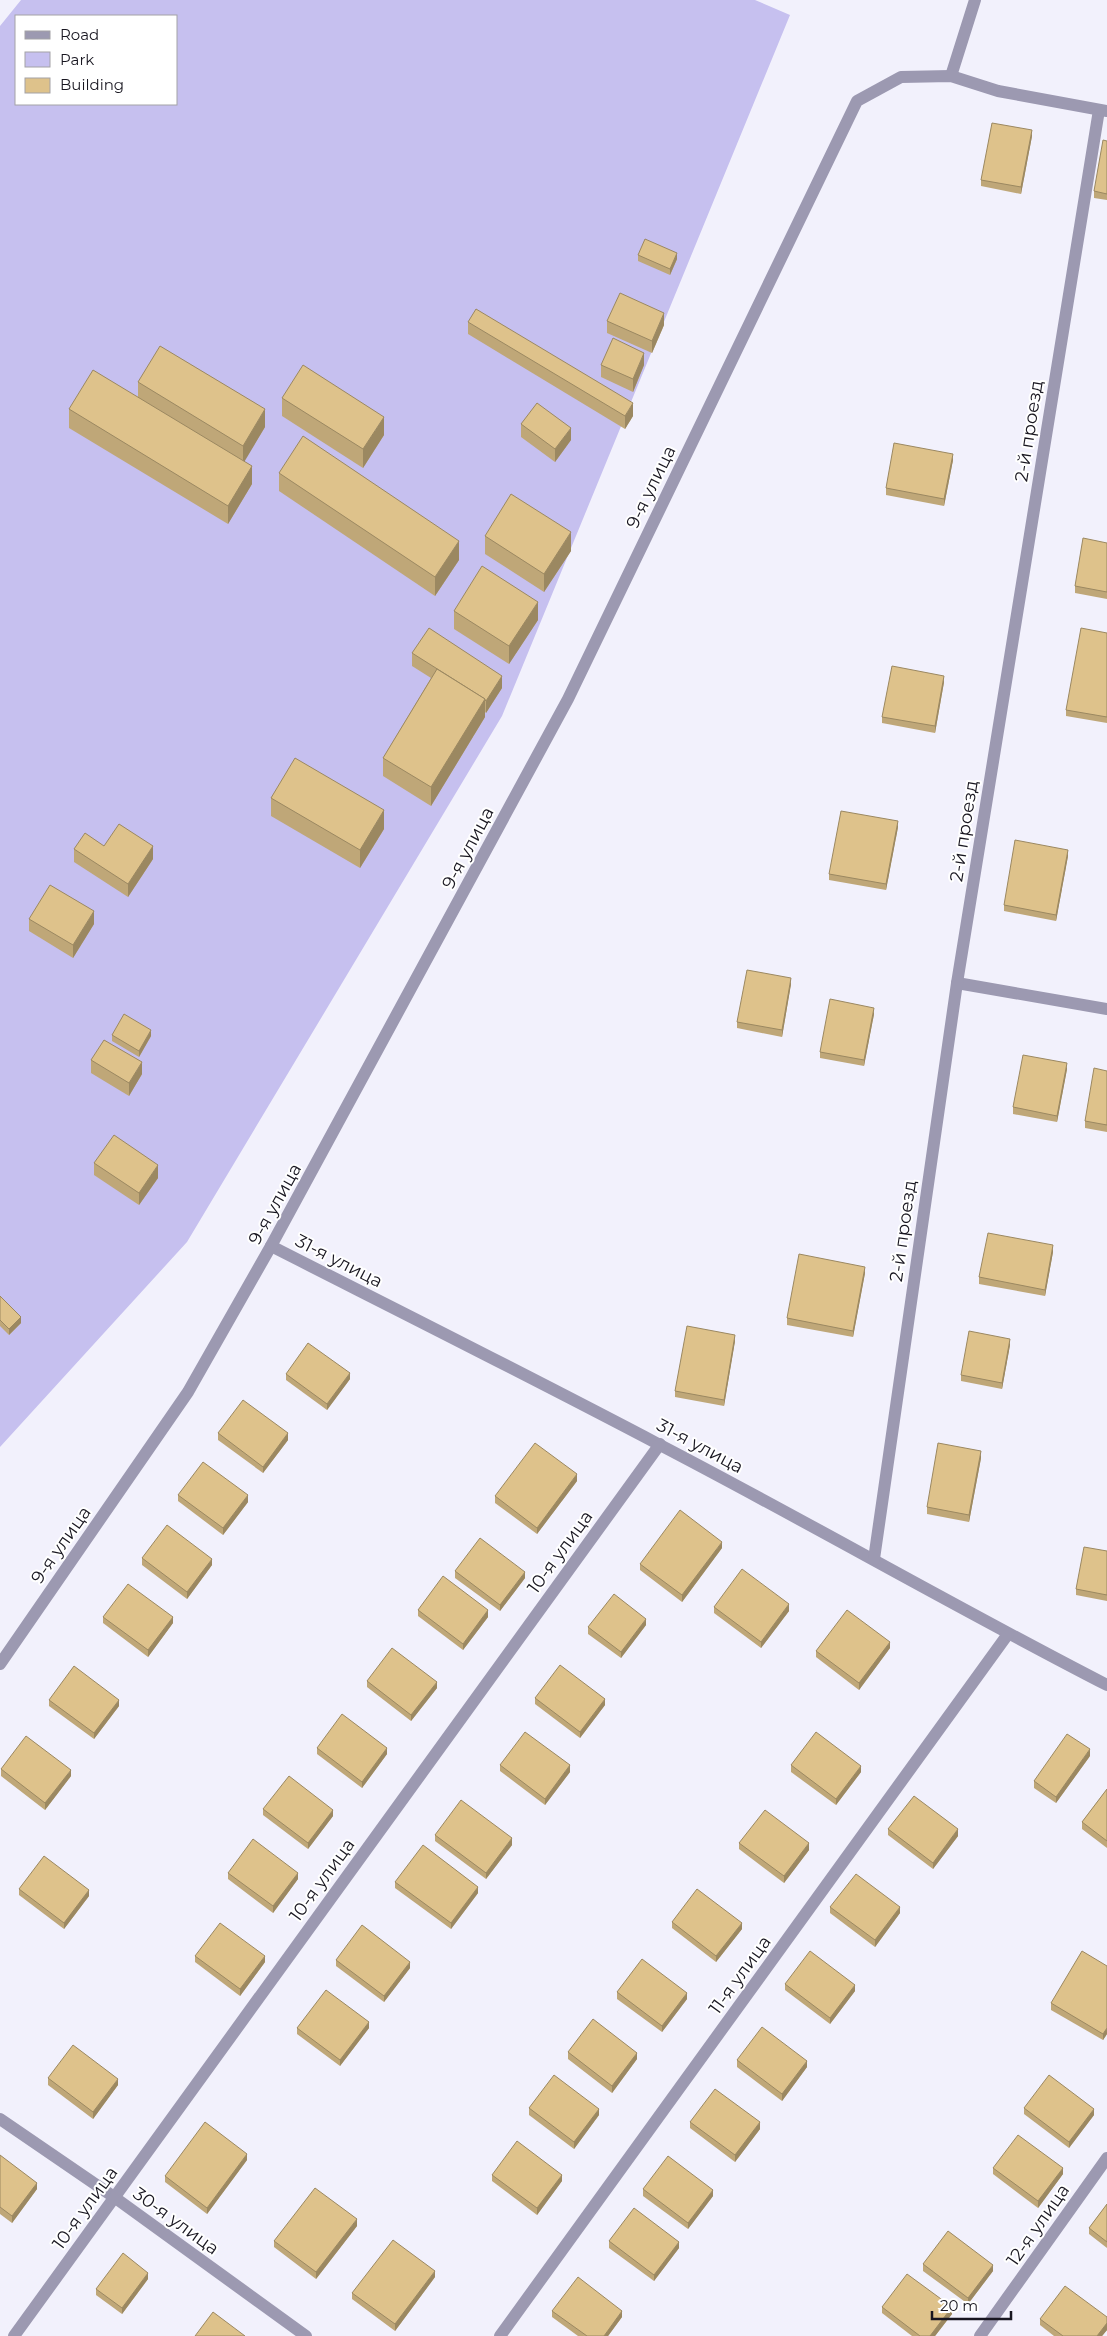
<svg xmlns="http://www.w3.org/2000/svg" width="1107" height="2336" viewBox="0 0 1107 2336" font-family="Montserrat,sans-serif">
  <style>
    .green { fill: #c6c0ef; fill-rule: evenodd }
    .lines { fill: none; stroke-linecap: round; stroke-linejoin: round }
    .minor { stroke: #9c99b1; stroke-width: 12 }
    .wall { fill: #bfa778 }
    .shaded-wall { fill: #9b8861 }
    .building { fill: #dec28b; stroke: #9b8861 }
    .labels { text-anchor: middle; stroke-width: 4; stroke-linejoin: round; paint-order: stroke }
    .street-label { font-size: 18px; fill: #181620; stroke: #fff }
  </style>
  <rect width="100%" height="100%" fill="#f2f1fc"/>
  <path class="green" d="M21 0H755L790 15 502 716 187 1242 0 1447V26ZM16 16H176V104H16Z"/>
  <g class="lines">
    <g class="minor">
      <path d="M951 76 975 0"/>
      <path d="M957 983 1107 1009"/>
      <path d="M271 1246C401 1312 531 1377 660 1445 810 1523 957 1608 1107 1685"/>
      <path d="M874 1559 957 983 1099 110"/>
      <path d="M0 1664 188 1392 271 1246 568 699 857 101 901 77 951 76 998 91 1107 111"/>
      <path d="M0 2119 114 2197 306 2336"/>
      <path d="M14 2336 660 1444"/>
      <path d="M500 2336 1008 1634"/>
      <path d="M980 2336 1107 2158"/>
    </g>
  </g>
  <g class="wall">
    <path d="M1032 136 1021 194 981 186V180Z"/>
    <path d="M1107 141V200L1094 198V191Z"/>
    <path d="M638 255 677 259 670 275 638 261Z"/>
    <path d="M607 321 664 325 652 353 607 333Z"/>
    <path d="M468 322 633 416 625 429 468 334Z"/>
    <path d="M601 365H644L633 392 601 377Z"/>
    <path d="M138 382 265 427 244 461 252 484 228 524 69 428V409L138 397Z"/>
    <path d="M282 398 384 435 363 468 282 416Z"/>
    <path d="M521 424 571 440 555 462 521 437Z"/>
    <path d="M953 460 944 506 886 495V488Z"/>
    <path d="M279 473 459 560 435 596 279 491Z"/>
    <path d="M485 536 571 551 544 592 485 554Z"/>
    <path d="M1107 543V599L1075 593V586Z"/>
    <path d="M454 611 538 620 509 664 454 629Z"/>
    <path d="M1107 633V723L1066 716V710Z"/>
    <path d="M412 653 502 688 486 713 485 712V717L431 806 383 776V758L431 678 412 666Z"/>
    <path d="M944 682 935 733 882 723V717Z"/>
    <path d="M271 798 384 829 360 868 271 816Z"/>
    <path d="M898 827 886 890 829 880V874Z"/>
    <path d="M104 846 153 859 128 897 74 862V849Z"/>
    <path d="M1068 856 1056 921 1004 911V905Z"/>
    <path d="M29 919 94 924 73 958 29 931Z"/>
    <path d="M791 984 782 1037 737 1028V1022Z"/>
    <path d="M874 1014 864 1066 820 1058V1052Z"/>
    <path d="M112 1035 151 1036 139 1057 112 1041Z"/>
    <path d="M91 1060 142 1074 129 1096 91 1073Z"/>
    <path d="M1067 1069 1057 1122 1013 1114V1107Z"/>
    <path d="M1107 1071V1132L1085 1128V1121Z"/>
    <path d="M94 1163 158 1178 139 1205 94 1175Z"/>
    <path d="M1053 1252 1045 1296 979 1284V1277Z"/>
    <path d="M865 1273 853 1337 787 1325V1318Z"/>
    <path d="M0 1296 21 1323 9 1335 0 1326Z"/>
    <path d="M735 1341 724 1406 675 1397V1391Z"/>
    <path d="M1010 1345 1002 1389 961 1381V1375Z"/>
    <path d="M286 1374 350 1379 327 1410 286 1380Z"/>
    <path d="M218 1433 288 1440 263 1473 218 1440Z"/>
    <path d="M981 1458 969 1522 927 1514V1507Z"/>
    <path d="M577 1481 537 1534 495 1503V1496Z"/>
    <path d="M178 1495 248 1502 223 1535 178 1501Z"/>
    <path d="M722 1548 682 1602 640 1570V1564Z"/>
    <path d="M1107 1551V1601L1076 1595V1589Z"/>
    <path d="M142 1558 212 1565 187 1599 142 1565Z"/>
    <path d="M455 1571 525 1578 500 1611 455 1578Z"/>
    <path d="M714 1607 789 1611 761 1648 714 1613Z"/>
    <path d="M418 1610 488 1617 463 1650 418 1616Z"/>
    <path d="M103 1617 173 1623 148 1657 103 1623Z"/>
    <path d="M646 1625 621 1658 588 1634V1627Z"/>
    <path d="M890 1648 859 1690 816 1657V1651Z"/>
    <path d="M367 1681 437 1688 411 1721 367 1687Z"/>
    <path d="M535 1698 605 1705 580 1738 535 1704Z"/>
    <path d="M49 1700 119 1706 94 1739 49 1706Z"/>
    <path d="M317 1748 387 1754 362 1788 317 1754Z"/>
    <path d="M1090 1756 1056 1803 1034 1788V1781Z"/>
    <path d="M500 1765 570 1772 545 1805 500 1771Z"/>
    <path d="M791 1765 861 1772 836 1805 791 1772Z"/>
    <path d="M1 1769 71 1776 45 1810 1 1776Z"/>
    <path d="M1107 1789V1848L1082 1829V1822Z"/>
    <path d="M263 1809 333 1816 308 1849 263 1815Z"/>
    <path d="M888 1829 958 1836 933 1869 888 1835Z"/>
    <path d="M435 1835 512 1845 486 1879 435 1841Z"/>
    <path d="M739 1843 809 1850 784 1883 739 1849Z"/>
    <path d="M228 1873 298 1879 273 1913 228 1879Z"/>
    <path d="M395 1882 478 1893 451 1929 395 1888Z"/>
    <path d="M19 1889 89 1896 64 1929 19 1895Z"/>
    <path d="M830 1907 900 1913 875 1947 830 1913Z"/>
    <path d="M672 1922 742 1929 716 1962 672 1928Z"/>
    <path d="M195 1956 265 1962 240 1996 195 1962Z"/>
    <path d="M336 1960 410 1968 384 2002 336 1966Z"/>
    <path d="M1107 1966V2034L1103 2040 1051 2010V2003Z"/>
    <path d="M785 1984 855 1991 830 2024 785 1990Z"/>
    <path d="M617 1992 687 1999 662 2032 617 1999Z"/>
    <path d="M297 2028H369L340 2066 297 2034Z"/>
    <path d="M568 2052 637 2059 612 2093 568 2059Z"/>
    <path d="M737 2060 807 2067 782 2101 737 2067Z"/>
    <path d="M48 2078 118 2085 93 2119 48 2085Z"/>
    <path d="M529 2108 599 2115 574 2149 529 2115Z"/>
    <path d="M1024 2108 1094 2115 1069 2148 1024 2114Z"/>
    <path d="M690 2122 760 2129 735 2162 690 2128Z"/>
    <path d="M0 2155 37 2189 12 2223 0 2214Z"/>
    <path d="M247 2160 207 2214 165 2182V2176Z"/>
    <path d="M993 2168 1063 2174 1038 2208 993 2174Z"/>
    <path d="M492 2175 562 2181 537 2215 492 2181Z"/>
    <path d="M643 2189 713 2196 688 2229 643 2196Z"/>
    <path d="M1107 2204V2248L1089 2234V2228Z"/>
    <path d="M357 2226 316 2279 274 2247V2241Z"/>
    <path d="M609 2241 679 2248 654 2281 609 2248Z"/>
    <path d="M923 2264 993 2271 968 2304 923 2271Z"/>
    <path d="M435 2277 395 2331 352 2299V2293Z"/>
    <path d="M148 2279 122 2314 96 2295V2289Z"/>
    <path d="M882 2307 952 2314 935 2336H912L882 2313Z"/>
    <path d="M552 2311 622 2317 608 2336H578L552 2317Z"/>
    <path d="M1107 2317V2330L1102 2336H1054L1040 2325V2319Z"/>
  </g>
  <g class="shaded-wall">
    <path d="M1032 130V136L1021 194V187Z"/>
    <path d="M677 253V259L670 275V269Z"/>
    <path d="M664 313V325L652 353V341Z"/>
    <path d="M644 353V365L633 392V379Z"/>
    <path d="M633 403V416L625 429V416Z"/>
    <path d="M265 409V427L243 464V446Z"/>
    <path d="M384 417V435L363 468V449Z"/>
    <path d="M571 428V440L555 462V449Z"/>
    <path d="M953 454V460L944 506V499Z"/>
    <path d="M252 466V484L228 524V506Z"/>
    <path d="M571 532V551L544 592V574Z"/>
    <path d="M459 541V560L435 596V577Z"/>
    <path d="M538 602V620L509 664V646Z"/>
    <path d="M502 676V688L486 713V701Z"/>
    <path d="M944 676V682L935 733V726Z"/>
    <path d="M485 699V717L431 806V787Z"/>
    <path d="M384 810V829L360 868V850Z"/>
    <path d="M898 821V827L886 890V884Z"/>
    <path d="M153 846V859L128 897V884Z"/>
    <path d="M1068 850V856L1056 921V915Z"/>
    <path d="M94 911V924L73 958V945Z"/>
    <path d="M791 978V984L782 1037V1030Z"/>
    <path d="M874 1008V1014L864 1066V1060Z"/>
    <path d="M151 1030V1036L139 1057V1051Z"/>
    <path d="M142 1062V1074L129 1096V1083Z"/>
    <path d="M1067 1063V1069L1057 1122V1116Z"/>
    <path d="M158 1165V1178L139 1205V1193Z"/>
    <path d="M1053 1245V1252L1045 1296V1290Z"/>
    <path d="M865 1267V1273L853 1337V1331Z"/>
    <path d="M21 1317V1323L9 1335V1329Z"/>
    <path d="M735 1335V1341L724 1406V1400Z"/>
    <path d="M1010 1339V1345L1002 1389V1383Z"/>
    <path d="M350 1373V1379L327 1410V1404Z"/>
    <path d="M288 1433V1440L263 1473V1467Z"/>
    <path d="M981 1451V1458L969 1522V1515Z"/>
    <path d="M577 1474V1481L537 1534V1528Z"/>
    <path d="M248 1495V1502L223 1535V1528Z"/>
    <path d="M722 1542V1548L682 1602V1595Z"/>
    <path d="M212 1559V1565L187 1599V1592Z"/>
    <path d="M525 1572V1578L500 1611V1605Z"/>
    <path d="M789 1604V1611L761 1648V1642Z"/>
    <path d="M488 1610V1617L463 1650V1644Z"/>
    <path d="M173 1617V1623L148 1657V1650Z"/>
    <path d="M646 1619V1625L621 1658V1652Z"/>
    <path d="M890 1642V1648L859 1690V1683Z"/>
    <path d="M437 1682V1688L411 1721V1715Z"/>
    <path d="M605 1699V1705L580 1738V1732Z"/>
    <path d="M119 1700V1706L94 1739V1733Z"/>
    <path d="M387 1748V1754L362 1788V1782Z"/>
    <path d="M1090 1749V1756L1056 1803V1797Z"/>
    <path d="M570 1765V1772L545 1805V1799Z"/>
    <path d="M861 1766V1772L836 1805V1799Z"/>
    <path d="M71 1770V1776L45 1810V1803Z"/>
    <path d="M333 1810V1816L308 1849V1843Z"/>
    <path d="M958 1829V1836L933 1869V1863Z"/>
    <path d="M512 1838V1845L486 1879V1873Z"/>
    <path d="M809 1843V1850L784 1883V1876Z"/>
    <path d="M298 1873V1879L273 1913V1906Z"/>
    <path d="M478 1887V1893L451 1929V1923Z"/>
    <path d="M89 1890V1896L64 1929V1923Z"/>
    <path d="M900 1907V1913L875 1947V1940Z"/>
    <path d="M742 1923V1929L716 1962V1956Z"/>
    <path d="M265 1956V1962L240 1996V1989Z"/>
    <path d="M410 1962V1968L384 2002V1996Z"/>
    <path d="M855 1985V1991L830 2024V2018Z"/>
    <path d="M687 1993V1999L662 2032V2026Z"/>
    <path d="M369 2022V2028L340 2066V2060Z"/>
    <path d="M1107 2028V2034L1103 2040V2034Z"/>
    <path d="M637 2053V2059L612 2093V2086Z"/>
    <path d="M807 2061V2067L782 2101V2094Z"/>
    <path d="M118 2079V2085L93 2119V2112Z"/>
    <path d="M599 2109V2115L574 2149V2142Z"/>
    <path d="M1094 2109V2115L1069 2148V2142Z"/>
    <path d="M760 2122V2129L735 2162V2155Z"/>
    <path d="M247 2154V2160L207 2214V2208Z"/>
    <path d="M1063 2168V2174L1038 2208V2201Z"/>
    <path d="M562 2175V2181L537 2215V2208Z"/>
    <path d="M37 2183V2189L12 2223V2216Z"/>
    <path d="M713 2190V2196L688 2229V2223Z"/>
    <path d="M357 2219V2226L316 2279V2272Z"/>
    <path d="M679 2242V2248L654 2281V2275Z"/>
    <path d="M993 2265V2271L968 2304V2298Z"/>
    <path d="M435 2271V2277L395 2331V2324Z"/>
    <path d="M148 2273V2279L122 2314V2308Z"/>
    <path d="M952 2307V2314L935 2336H930Z"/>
    <path d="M622 2311V2317L608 2336H604Z"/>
    <path d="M1107 2323V2330L1102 2336H1097Z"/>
  </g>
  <g class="building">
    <path d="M992 123 1032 130 1021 187 981 180Z"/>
    <path d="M1103 140 1107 141V194L1094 191Z"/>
    <path d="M645 239 677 253 670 269 638 255Z"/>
    <path d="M620 293 664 313 652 341 607 321Z"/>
    <path d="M476 309 633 403 625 416 468 322Z"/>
    <path d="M613 338 644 353 633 379 601 365Z"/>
    <path d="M160 346 265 409 243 446 138 382Z"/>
    <path d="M303 365 384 417 363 449 282 398Z"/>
    <path d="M93 370 252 466 228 506 69 409Z"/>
    <path d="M537 403 571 428 555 449 521 424Z"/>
    <path d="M303 436 459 541 435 577 279 473Z"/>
    <path d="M894 443 953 454 944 499 886 488Z"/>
    <path d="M511 494 571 532 544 574 485 536Z"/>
    <path d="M1083 538 1107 543V592L1075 586Z"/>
    <path d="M482 566 538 602 509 646 454 611Z"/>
    <path d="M429 628 502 676 486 701 485 700V699L412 653Z"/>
    <path d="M1081 628 1107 633V717L1066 710Z"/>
    <path d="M892 666 944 676 935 726 882 717Z"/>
    <path d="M437 669 485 699 431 787 383 758Z"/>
    <path d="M295 758 384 810 360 850 271 798Z"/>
    <path d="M841 811 898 821 886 884 829 874Z"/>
    <path d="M119 824 153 846 128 884 74 849 85 833 104 846Z"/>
    <path d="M1015 840 1068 850 1056 915 1004 905Z"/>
    <path d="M50 885 94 911 73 945 29 919Z"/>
    <path d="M747 970 791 978 782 1030 737 1022Z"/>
    <path d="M830 999 874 1008 864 1060 820 1052Z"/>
    <path d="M124 1014 151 1030 139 1051 112 1035Z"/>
    <path d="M104 1040 142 1062 129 1083 91 1060Z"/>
    <path d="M1023 1055 1067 1063 1057 1116 1013 1107Z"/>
    <path d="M1094 1068 1107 1071V1125L1085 1121Z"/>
    <path d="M114 1135 158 1165 139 1193 94 1163Z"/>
    <path d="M988 1233 1053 1245 1045 1290 979 1277Z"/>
    <path d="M799 1254 865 1267 853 1331 787 1318Z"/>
    <path d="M0 1296 21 1317 9 1329 0 1320Z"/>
    <path d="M687 1326 735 1335 724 1400 675 1391Z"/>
    <path d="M969 1331 1010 1339 1002 1383 961 1375Z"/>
    <path d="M308 1343 350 1373 327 1404 286 1374Z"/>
    <path d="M243 1400 288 1433 263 1467 218 1433Z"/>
    <path d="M535 1443 577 1474 537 1528 495 1496Z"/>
    <path d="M938 1443 981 1451 969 1515 927 1507Z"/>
    <path d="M203 1462 248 1495 223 1528 178 1495Z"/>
    <path d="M680 1510 722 1542 682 1595 640 1564Z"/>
    <path d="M167 1525 212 1559 187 1592 142 1558Z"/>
    <path d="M480 1538 525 1572 500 1605 455 1571Z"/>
    <path d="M1084 1547 1107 1551V1595L1076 1589Z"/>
    <path d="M742 1569 789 1604 761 1642 714 1607Z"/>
    <path d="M443 1576 488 1610 463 1644 418 1610Z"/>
    <path d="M128 1584 173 1617 148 1650 103 1617Z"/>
    <path d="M614 1594 646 1619 621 1652 588 1627Z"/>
    <path d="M847 1610 890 1642 859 1683 816 1651Z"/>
    <path d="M392 1648 437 1682 411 1715 367 1681Z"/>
    <path d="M560 1665 605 1699 580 1732 535 1698Z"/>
    <path d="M74 1666 119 1700 94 1733 49 1700Z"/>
    <path d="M342 1714 387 1748 362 1782 317 1748Z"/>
    <path d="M525 1732 570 1765 545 1799 500 1765Z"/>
    <path d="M816 1732 861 1766 836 1799 791 1765Z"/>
    <path d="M1067 1734 1090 1749 1056 1797 1034 1781Z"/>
    <path d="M26 1736 71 1770 45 1803 1 1769Z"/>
    <path d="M289 1776 333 1810 308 1843 263 1809Z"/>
    <path d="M1107 1789V1841L1082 1822Z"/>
    <path d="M914 1796 958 1829 933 1863 888 1829Z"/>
    <path d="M461 1800 512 1838 486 1873 435 1835Z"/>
    <path d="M765 1810 809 1843 784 1876 739 1843Z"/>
    <path d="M253 1839 298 1873 273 1906 228 1873Z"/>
    <path d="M423 1845 478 1887 451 1923 395 1882Z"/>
    <path d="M44 1856 89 1890 64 1923 19 1889Z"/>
    <path d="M856 1874 900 1907 875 1940 830 1907Z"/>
    <path d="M697 1889 742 1923 716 1956 672 1922Z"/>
    <path d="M220 1923 265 1956 240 1989 195 1956Z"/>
    <path d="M362 1925 410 1962 384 1996 336 1960Z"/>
    <path d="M810 1951 855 1985 830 2018 785 1984Z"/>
    <path d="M1082 1951 1107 1966V2028L1103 2034 1051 2003Z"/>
    <path d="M642 1959 687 1993 662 2026 617 1992Z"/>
    <path d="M326 1990 369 2022 340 2060 297 2028Z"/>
    <path d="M593 2019 637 2053 612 2086 568 2052Z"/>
    <path d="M762 2027 807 2061 782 2094 737 2060Z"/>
    <path d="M73 2045 118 2079 93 2112 48 2078Z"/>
    <path d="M554 2075 599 2109 574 2142 529 2108Z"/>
    <path d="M1049 2075 1094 2109 1069 2142 1024 2108Z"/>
    <path d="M715 2089 760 2122 735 2155 690 2122Z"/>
    <path d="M205 2122 247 2154 207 2208 165 2176Z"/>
    <path d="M1018 2135 1063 2168 1038 2201 993 2168Z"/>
    <path d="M517 2141 562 2175 537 2208 492 2175Z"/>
    <path d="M0 2155 37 2183 12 2216 0 2207Z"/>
    <path d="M668 2156 713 2190 688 2223 643 2189Z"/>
    <path d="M315 2188 357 2219 316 2272 274 2241Z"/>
    <path d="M1107 2204V2242L1089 2228Z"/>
    <path d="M634 2208 679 2242 654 2275 609 2241Z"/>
    <path d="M948 2231 993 2265 968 2298 923 2264Z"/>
    <path d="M393 2240 435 2271 395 2324 352 2293Z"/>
    <path d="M123 2253 148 2273 122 2308 96 2289Z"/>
    <path d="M907 2274 952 2307 930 2336H920L882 2307Z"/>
    <path d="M578 2277 622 2311 604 2336H587L552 2311Z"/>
    <path d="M1065 2286 1107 2317V2323L1097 2336H1063L1040 2319Z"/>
    <path d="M213 2312 245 2336H195Z"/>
  </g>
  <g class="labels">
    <g class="street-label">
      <text transform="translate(1029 431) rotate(-81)" y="6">2-й проезд</text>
      <text transform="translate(651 487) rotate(-64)" y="6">9-я улица</text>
      <text transform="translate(964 831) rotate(-81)" y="6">2-й проезд</text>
      <text transform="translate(468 848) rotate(-62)" y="6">9-я улица</text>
      <text transform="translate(275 1204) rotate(-61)" y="6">9-я улица</text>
      <text transform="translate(903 1231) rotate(-82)" y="6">2-й проезд</text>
      <text transform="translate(339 1261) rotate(27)" y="6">31-я улица</text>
      <text transform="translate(700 1446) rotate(28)" y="6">31-я улица</text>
      <text transform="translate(61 1545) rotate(-55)" y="6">9-я улица</text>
      <text transform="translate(560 1552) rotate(-54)" y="6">10-я улица</text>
      <text transform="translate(322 1880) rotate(-54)" y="6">10-я улица</text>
      <text transform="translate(740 1975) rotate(-54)" y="6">11-я улица</text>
      <text transform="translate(85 2208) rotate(-54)" y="6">10-я улица</text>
      <text transform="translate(176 2221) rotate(36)" y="6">30-я улица</text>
      <text transform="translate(1038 2225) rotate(-55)" y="6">12-я улица</text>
    </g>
  </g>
  <rect x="15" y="15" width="162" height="90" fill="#ffffff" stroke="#a3a2a6"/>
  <rect x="25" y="31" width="25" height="8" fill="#9c99b1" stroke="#a3a2a6"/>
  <text x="60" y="40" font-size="15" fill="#181620">Road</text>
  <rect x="25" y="52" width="25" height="15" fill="#c6c0ef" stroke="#a3a2a6"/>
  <text x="60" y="65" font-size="15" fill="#181620">Park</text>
  <rect x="25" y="78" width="25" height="15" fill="#dec28b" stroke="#a3a2a6"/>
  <text x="60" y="90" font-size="15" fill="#181620">Building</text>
  <path d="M932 2311v8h79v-8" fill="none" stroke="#181620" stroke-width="2.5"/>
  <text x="940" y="2311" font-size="15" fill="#181620" stroke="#ffffff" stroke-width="4" paint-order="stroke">20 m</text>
</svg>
